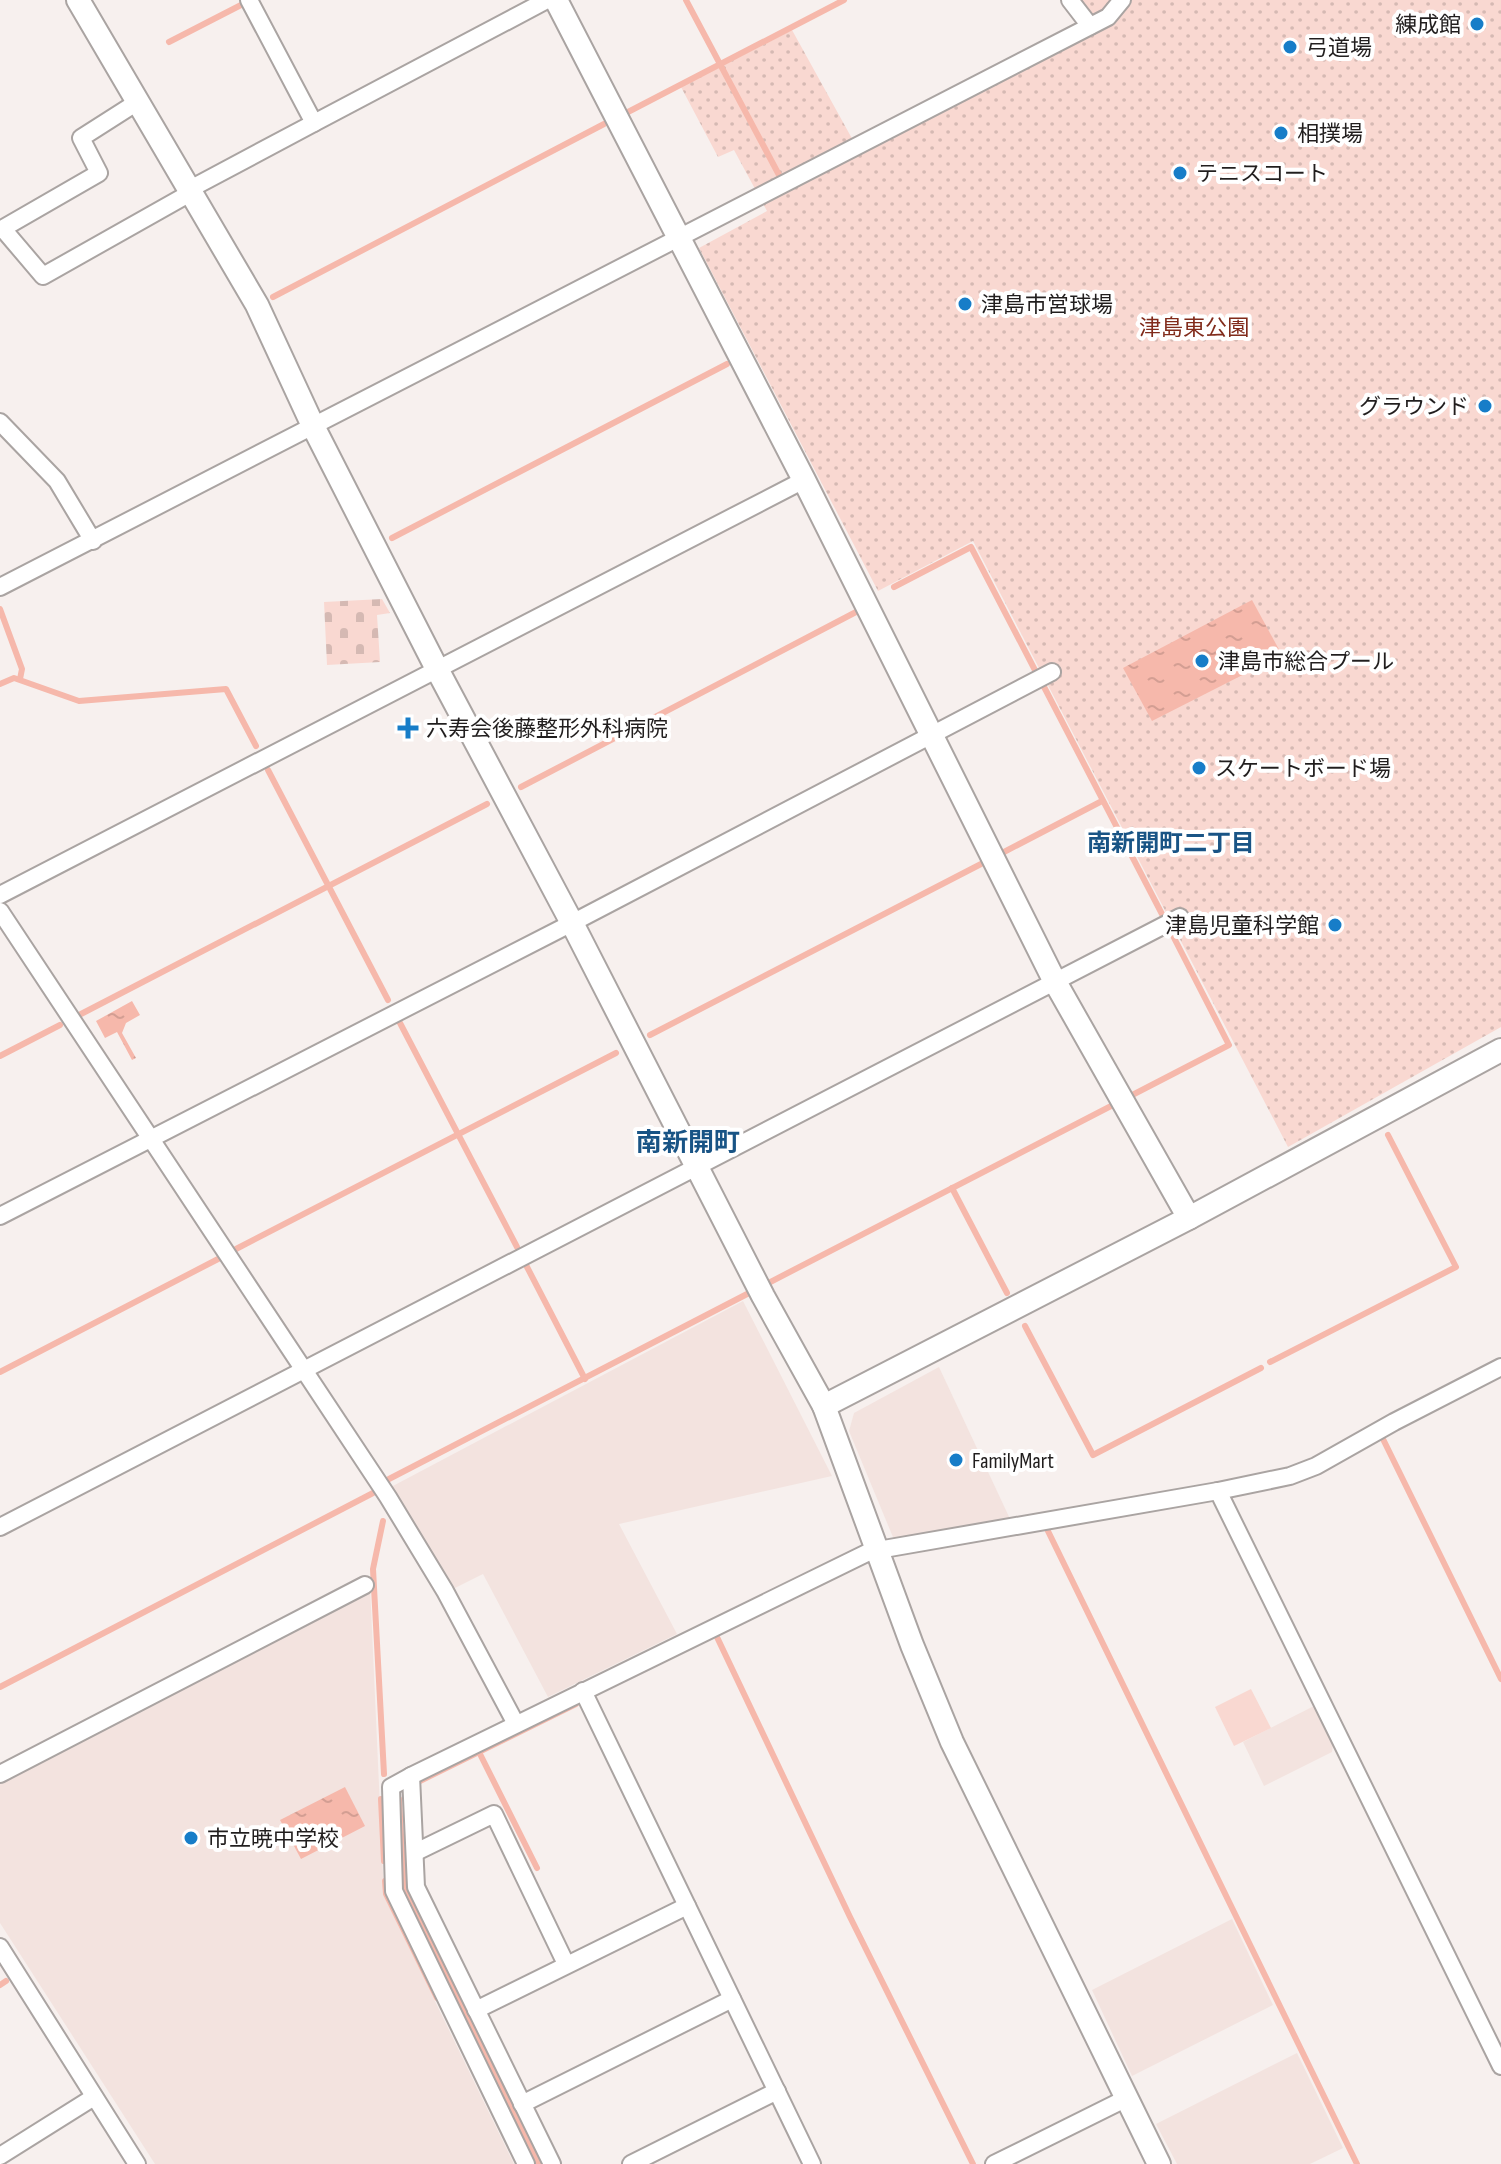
<svg xmlns="http://www.w3.org/2000/svg" width="1501" height="2164" viewBox="0 0 1501 2164" font-family="'Sofia Sans Condensed','Noto Sans JP',sans-serif">
  <style>
    .built { fill: #f3e3df }
    .grass { fill: #f9d8d1 }
    .cemetery { fill: url(#cemetery-stones) }
    .park { fill: url(#park-dots) }
    .water { fill: url(#water-ripples) }
    .lines { fill: none; stroke-linecap: round; stroke-linejoin: round }
    .stream { stroke: #f6b8ab; stroke-width: 6 }
    .street-casing { stroke: #aaa4a2; stroke-width: 20 }
    .secondary-casing { stroke: #aaa4a2; stroke-width: 26 }
    .street { stroke: #fff; stroke-width: 16 }
    .secondary { stroke: #fff; stroke-width: 22 }
    .poi-dot { fill: #177dc8; stroke: #fff; stroke-width: 3 }
    .labels { text-anchor: middle; stroke-width: 8; stroke-linejoin: round; paint-order: stroke }
    .poi-label { font-size: 22px; fill: #211e1e; stroke: #fff; text-anchor: start }
    .park-label { font-size: 22px; fill: #812b1b; stroke: #fff }
    .neighbourhood-label { font-size: 24px; font-weight: bold; fill: #195485; stroke: #fff }
    .quarter-label { font-size: 26px; font-weight: bold; fill: #195485; stroke: #fff }
  </style>
  <defs>
    <pattern id="cemetery-stones" width="16" height="16" patternUnits="userSpaceOnUse" patternTransform="scale(2)"><rect width="16" height="16" fill="#f9d8d1"/><path d="M2 7V4a2 2 0 0 1 4 0v3zM10 15v-3a2 2 0 0 1 4 0v3z" fill="#d5b9b3"/></pattern>
    <pattern id="park-dots" width="8" height="8" patternUnits="userSpaceOnUse" patternTransform="scale(2)"><rect width="8" height="8" fill="#f9d8d1"/><path d="M2 2h.1M6 6h.1" fill="none" stroke="#d5b9b3" stroke-width="1.8" stroke-linecap="round"/></pattern>
    <pattern id="water-ripples" width="26" height="14" patternUnits="userSpaceOnUse" patternTransform="scale(2)"><rect width="26" height="14" fill="#f6b8ab"/><path d="M2 4q2-2 4 0t4 0M15 11q2-2 4 0t4 0" fill="none" stroke="#d39e93"/></pattern>
  </defs>
  <rect width="100%" height="100%" fill="#f7f0ee"/>
  <g class="built">
    <path d="M743 1301 832 1476 619 1524 677 1634 548 1697 483 1574 455 1588 391 1487Z"/>
    <path d="M939 1367 1011 1521 895 1542 849 1431 854 1413Z"/>
    <path d="M370 1586 384 1896 514 2164H155L0 1923V1780Z"/>
    <path d="M1314 1706 1333 1745 1332 1752 1264 1786 1243 1742Z"/>
    <path d="M1232 1919 1273 2005 1132 2076 1092 1990Z"/>
    <path d="M1297 2053 1343 2148 1310 2164H1177L1156 2124Z"/>
  </g>
  <path class="grass" d="M1251 1689 1271 1728 1234 1746 1215 1707Z"/>
  <path class="cemetery" d="M382 599 390 613 377 615 380 662 327 665 324 602Z"/>
  <path class="park" d="M1081 0H1501V1027L1288 1147 973 541 878 591 699 248 767 211 734 150 718 157 681 87 792 30 860 153 1085 37 1091 13Z"/>
  <g class="water">
    <path d="M1252 600 1282 655 1152 721 1123 668Z"/>
    <path d="M132 1001 140 1015 126 1023 122 1033 136 1058 132 1060 117 1032 105 1038 96 1021Z"/>
    <path d="M345 1787 365 1826 301 1859 280 1820Z"/>
  </g>
  <g class="lines">
    <g class="stream">
      <path d="M686 0 779 175"/>
      <path d="M169 42 241 5"/>
      <path d="M628 112 844 0"/>
      <path d="M273 297 604 124"/>
      <path d="M392 538 727 364"/>
      <path d="M894 587 971 547 1037 674"/>
      <path d="M0 609 22 669 20 679"/>
      <path d="M1042 683 1163 916"/>
      <path d="M0 684 14 678 79 701 226 689 256 746"/>
      <path d="M268 770 388 1000"/>
      <path d="M521 787 856 612"/>
      <path d="M1004 852 1102 801"/>
      <path d="M81 1014 487 804"/>
      <path d="M400 1023 517 1247"/>
      <path d="M650 1035 981 864"/>
      <path d="M0 1056 60 1025"/>
      <path d="M952 1188 1007 1293"/>
      <path d="M236 1249 616 1053"/>
      <path d="M526 1265 585 1379"/>
      <path d="M1025 1326 1093 1455 1261 1368"/>
      <path d="M1270 1362 1456 1267 1388 1135"/>
      <path d="M0 1372 220 1258"/>
      <path d="M1382 1437 1501 1679"/>
      <path d="M389 1479 1229 1045 1171 932"/>
      <path d="M383 1521 373 1569 384 1774"/>
      <path d="M1046 1527 1357 2164"/>
      <path d="M716 1635 850 1917 973 2164"/>
      <path d="M0 1687 373 1493"/>
      <path d="M479 1752 537 1868"/>
      <path d="M420 1781 576 1704"/>
      <path d="M381 1799 384 1861"/>
      <path d="M399 1799 404 1889 539 2164"/>
      <path d="M385 1881 386 1894 437 1998"/>
      <path d="M0 1985 6 1981"/>
    </g>
    <defs>
      <g id="street">
        <path d="M249 0 314 123 547 0"/>
        <path d="M1070 0 1090 26"/>
        <path d="M190 189 314 123"/>
        <path d="M3 229 43 276 192 192"/>
        <path d="M0 230 99 173 81 138 139 101"/>
        <path d="M0 422 57 481 93 541"/>
        <path d="M0 587 1108 17 1122 0"/>
        <path d="M0 895 804 480"/>
        <path d="M0 911 388 1497 445 1591 516 1724"/>
        <path d="M0 1216 572 923 1052 672"/>
        <path d="M1218 1491 1501 2066"/>
        <path d="M0 1527 1180 917"/>
        <path d="M878 1550 1218 1491 1290 1476 1316 1466 1394 1422 1501 1367"/>
        <path d="M583 1691 812 2164"/>
        <path d="M0 1774 365 1585"/>
        <path d="M411 1776 391 1787 394 1891 526 2164"/>
        <path d="M416 1852 494 1814 566 1964"/>
        <path d="M0 1947 137 2164"/>
        <path d="M476 2010 687 1906"/>
        <path d="M522 2104 732 1999"/>
        <path d="M0 2156 94 2097"/>
        <path d="M552 2164 416 1887 411 1776 877 1548"/>
        <path d="M631 2164 777 2091"/>
        <path d="M994 2164 1127 2098"/>
      </g>
      <g id="secondary">
        <path d="M78 0 257 305 314 428 437 669 572 923 763 1296 824 1406 912 1645 952 1742 1159 2164"/>
        <path d="M556 0 804 480 1054 980 1189 1218"/>
        <path d="M824 1406 1189 1218 1501 1050"/>
      </g>
    </defs>
    <use href="#street" class="street-casing"/>
    <use href="#secondary" class="secondary-casing"/>
    <use href="#street" class="street"/>
    <use href="#secondary" class="secondary"/>
  </g>
  <g class="poi-dot">
    <circle cx="1477" cy="24" r="8"/>
    <circle cx="1290" cy="47" r="8"/>
    <circle cx="1281" cy="133" r="8"/>
    <circle cx="1180" cy="173" r="8"/>
    <circle cx="965" cy="304" r="8"/>
    <circle cx="1485" cy="406" r="8"/>
    <circle cx="1202" cy="661" r="8"/>
    <path d="M404 716h8v8h8v8h-8v8h-8v-8h-8v-8h8z"/>
    <circle cx="1199" cy="768" r="8"/>
    <circle cx="1335" cy="925" r="8"/>
    <circle cx="956" cy="1460" r="8"/>
    <circle cx="191" cy="1838" r="8"/>
  </g>
  <g class="labels">
    <g class="poi-label">
      <text x="1461" y="32" text-anchor="end">練成館</text>
      <text x="1306" y="55">弓道場</text>
      <text x="1297" y="141">相撲場</text>
      <text x="1196" y="181">テニスコート</text>
      <text x="981" y="312">津島市営球場</text>
      <text x="1469" y="414" text-anchor="end">グラウンド</text>
      <text x="1218" y="669">津島市総合プール</text>
      <text x="426" y="736">六寿会後藤整形外科病院</text>
      <text x="1215" y="776">スケートボード場</text>
      <text x="1319" y="933" text-anchor="end">津島児童科学館</text>
      <text x="972" y="1468">FamilyMart</text>
      <text x="207" y="1846">市立暁中学校</text>
    </g>
    <g class="park-label">
      <text x="1194" y="335">津島東公園</text>
    </g>
    <g class="neighbourhood-label">
      <text x="1171" y="851">南新開町二丁目</text>
    </g>
    <g class="quarter-label">
      <text x="688" y="1151">南新開町</text>
    </g>
  </g>
</svg>
